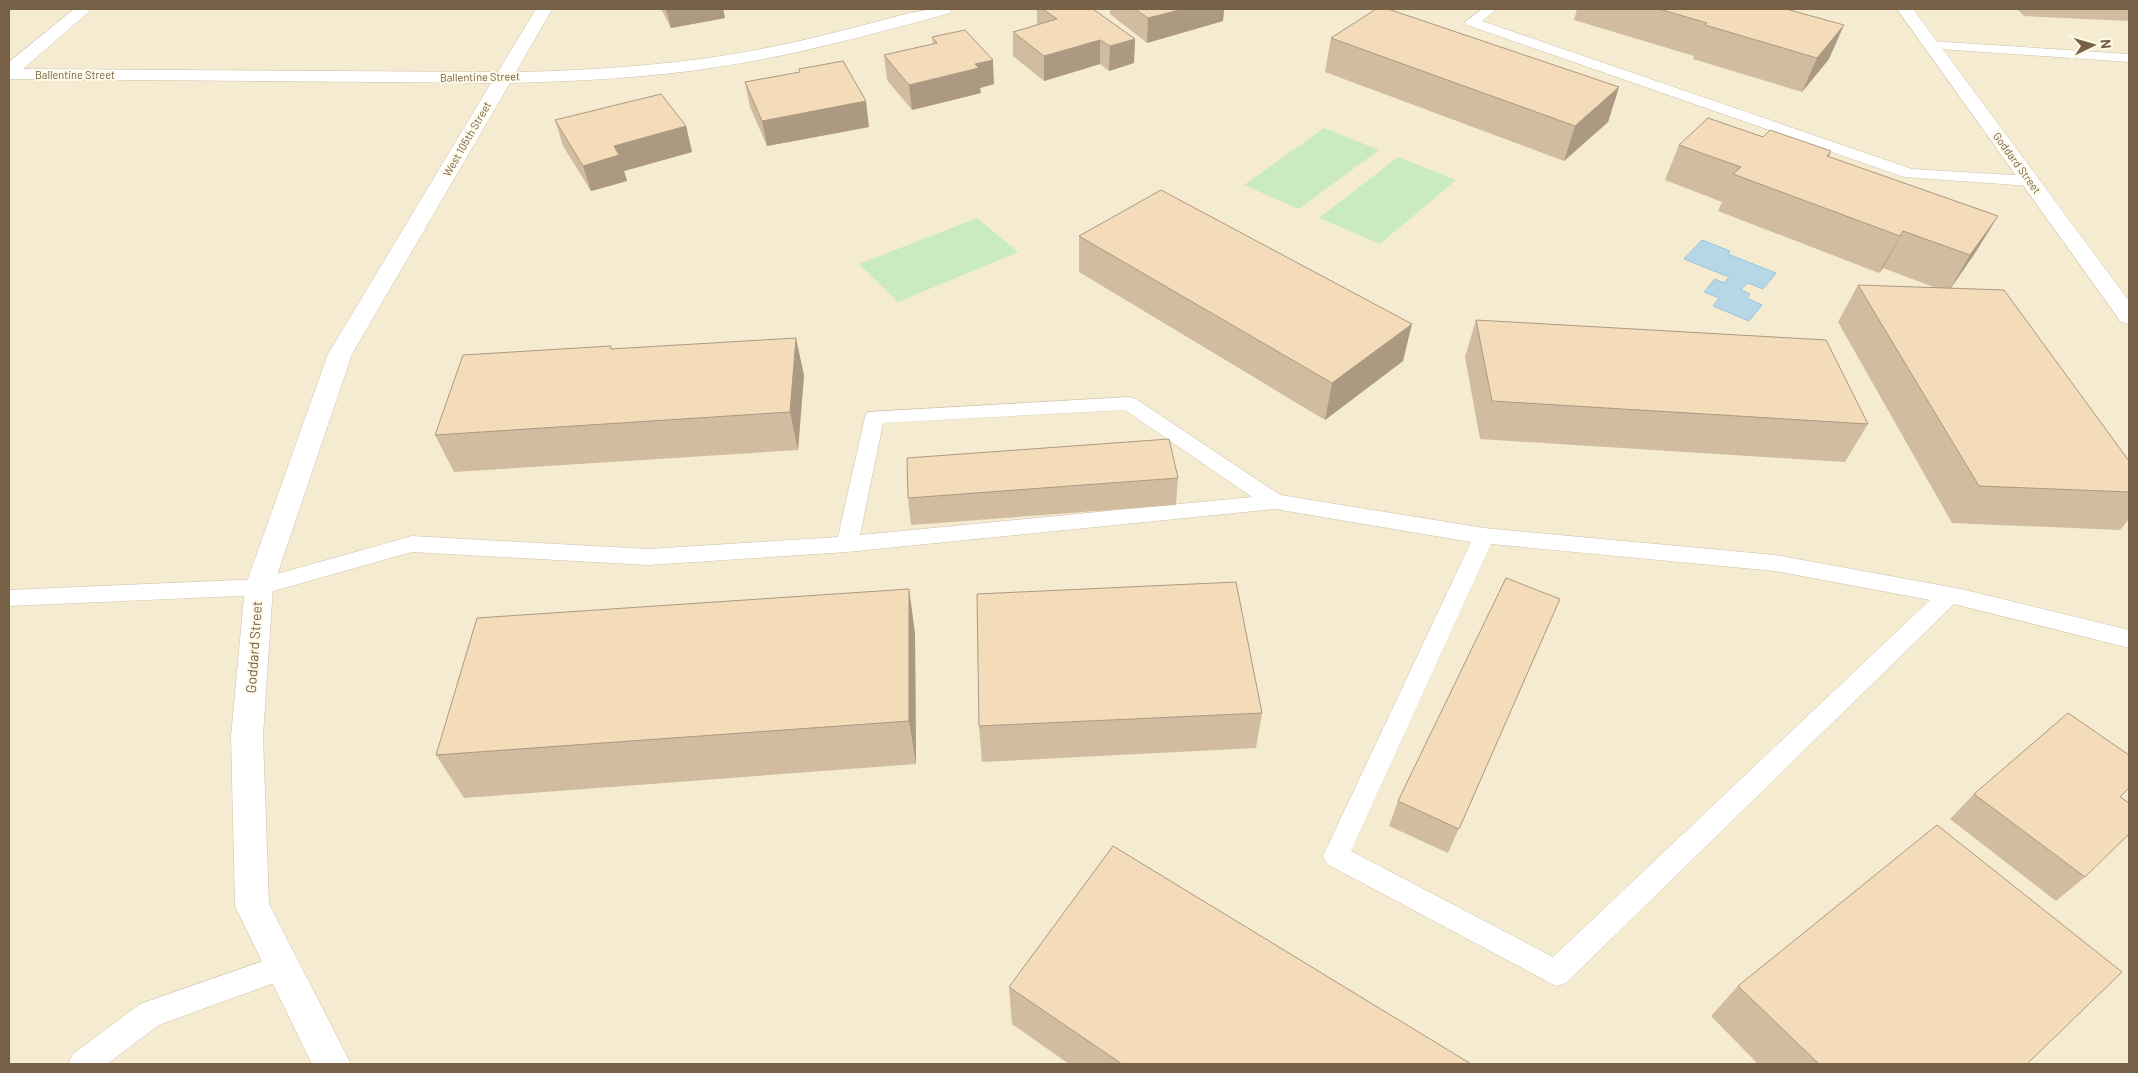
<svg xmlns="http://www.w3.org/2000/svg" width="2138" height="1073" viewBox="0 0 2138 1073" font-family="Barlow,sans-serif">
  <style>
    .residential { fill: #f5ebd1 }
    .green { fill: #caebc0 }
    .water { fill: #b6d7e8; stroke: #9cc5da }
    .lines { fill: none; stroke-linecap: round; stroke-linejoin: round }
    .service-casing { stroke: #cfc1a9; stroke-width: 1 }
    .minor-casing { stroke: #cfc1a9; stroke-width: 1 }
    .service { fill: #fff; fill-rule: evenodd }
    .minor { fill: #fff; fill-rule: evenodd }
    .wall { fill: #d2bc9f }
    .shaded-wall { fill: #ab9982 }
    .building { fill: #f4dbb9; stroke: #ab9982 }
    .labels { text-anchor: middle; stroke-width: 4; stroke-linejoin: round; paint-order: stroke }
    .far-street-label { font-size: 11px; fill: #766147; stroke: #fffbea }
    .street-label { font-size: 14px; fill: #766147; stroke: #fffbea }
  </style>
  <rect width="100%" height="100%" fill="#fdf8e2"/>
  <rect class="residential" x="9" y="9" width="2120" height="1055"/>
  <g class="green">
    <path d="M1324 128 1379 150 1299 209 1244 185Z"/>
    <path d="M1398 157 1456 180 1380 244 1319 218Z"/>
    <path d="M977 218 1018 252 898 302 859 264Z"/>
  </g>
  <path class="water" d="M1702 240 1730 251 1728 254 1776 273 1763 289 1748 283 1741 290 1750 294 1747 298 1762 305 1749 321 1713 306 1719 298 1704 292 1715 279 1724 283 1729 277 1684 259Z"/>
  <g class="lines">
    <defs>
      <g id="service">
        <path d="M1482 9H1497L1482 21 1912 169 2030 176 2036 178 2038 181 2036 184 2030 186 1904 177 1467 25 1465 22Z"/>
        <path d="M1930 41 2129 54V62L1925 48 1923 45 1925 42Z"/>
        <path d="M1129 397 1136 399 1280 495 1484 528 1775 555 1961 589 2129 630V648L1954 604 1566 983 1556 986 1327 864 1323 856 1471 542 1275 509 847 552 648 565 412 552 259 595 9 606V590L259 579 412 536 648 549 838 537 865 417 868 412ZM1125 410 1252 497 860 535 883 423ZM1491 544 1775 571 1930 600 1553 957 1351 851Z"/>
        <path d="M283 954 293 958 297 967 293 976 159 1025 107 1064H68L73 1054 140 1004Z"/>
      </g>
      <g id="minor">
        <path d="M74 9H92L23 69 498 72 536 9H552L516 72C603 70 690 64 776 46 806 40 837 32 868 24 896 17 923 7 952 9L950 13C873 34 796 55 718 67 649 78 579 81 510 83L352 354 273 587 263 736 269 904 351 1064H312L235 906 231 736 245 587 328 354 491 83 9 79V62Z"/>
        <path d="M1897 9H1913L2129 301V324L2121 322Z"/>
      </g>
    </defs>
    <use href="#service" class="service-casing"/>
    <use href="#minor" class="minor-casing"/>
    <use href="#service" class="service"/>
    <use href="#minor" class="minor"/>
  </g>
  <g class="wall">
    <path d="M661 9H723L725 18 671 28Z"/>
    <path d="M1037 9H1093L1135 39 1134 63 1109 71 1100 64 1044 81 1013 56V32L1037 25Z"/>
    <path d="M1110 9H1224L1223 21 1147 43 1110 14Z"/>
    <path d="M1577 9H1786L1829 59 1802 92 1693 59 1694 56 1574 20Z"/>
    <path d="M2017 9H2129V21L2024 16Z"/>
    <path d="M932 37 994 84 980 88 981 93 912 110 887 80 884 55 933 44Z"/>
    <path d="M1331 38 1619 87 1608 122 1564 161 1325 72Z"/>
    <path d="M799 69 869 127 767 146 750 107 745 82 800 72Z"/>
    <path d="M555 120 686 126 692 152 624 171 627 181 591 191 563 146Z"/>
    <path d="M1763 137 1831 151 1829 157 1998 216 1975 253 1951 288 2129 461V519L2120 530 1952 523 1838 322 1858 285 1936 288 1883 268 1879 273 1718 211 1722 202 1665 180 1679 145Z"/>
    <path d="M1079 236 1403 361 1325 420 1079 272Z"/>
    <path d="M1476 320 1868 424 1845 462 1480 439 1465 357Z"/>
    <path d="M612 349 804 375 798 450 454 472 435 435Z"/>
    <path d="M1178 478 1176 505 911 525 908 498Z"/>
    <path d="M909 589 915 634 916 764 464 798 436 755Z"/>
    <path d="M1560 599 1448 853 1389 826 1398 801Z"/>
    <path d="M1262 713 1256 748 982 762 979 726Z"/>
    <path d="M1974 794 2120 797 2085 877 2056 901 1950 819Z"/>
    <path d="M1738 986 2027 1064H1758L1711 1016Z"/>
    <path d="M1009 987 1471 1064H1069L1012 1024Z"/>
  </g>
  <g class="shaded-wall">
    <path d="M666 9H723L725 18 671 28Z"/>
    <path d="M1183 9H1224L1223 21 1147 43 1148 18Z"/>
    <path d="M1844 25 1829 59 1802 92 1817 58Z"/>
    <path d="M1135 39 1134 63 1109 71 1110 46Z"/>
    <path d="M1100 40V64L1044 81V56Z"/>
    <path d="M993 60 994 84 980 88 981 93 912 110 909 85 975 64Z"/>
    <path d="M1619 87 1608 122 1564 161 1575 126Z"/>
    <path d="M866 101 869 127 767 146 762 121Z"/>
    <path d="M686 126 692 152 624 171 627 181 591 191 583 166 614 146Z"/>
    <path d="M1998 216 1975 253 1948 292 1970 255Z"/>
    <path d="M1903 231 1883 268 1879 273 1900 236Z"/>
    <path d="M1412 324 1403 361 1325 420 1332 383Z"/>
    <path d="M796 338 804 375 798 450 790 412Z"/>
    <path d="M909 589 915 634 916 764 909 721Z"/>
  </g>
  <g class="building">
    <path d="M1043 9H1093L1135 39 1110 46 1100 40 1044 56 1013 32 1057 19Z"/>
    <path d="M1135 9H1183L1148 18Z"/>
    <path d="M1376 9H1388L1619 87 1575 126 1331 38Z"/>
    <path d="M1659 9H1786L1844 25 1817 58 1705 25 1707 23Z"/>
    <path d="M965 30 993 60 975 64 979 68 909 85 884 55 937 43 932 37Z"/>
    <path d="M843 61 866 101 762 121 745 82 800 72 799 69Z"/>
    <path d="M661 94 686 126 614 146 619 155 583 166 555 120Z"/>
    <path d="M1708 118 1763 137 1770 130 1831 151 1827 156 1998 216 1970 255 1903 231 1900 236 1733 174 1741 167 1679 145Z"/>
    <path d="M1161 190 1412 324 1332 383 1079 236Z"/>
    <path d="M1858 285 2004 290 2129 461V492L1979 486Z"/>
    <path d="M1476 320 1826 340 1868 424 1492 401Z"/>
    <path d="M796 338 790 412 435 435 463 355 611 346V349Z"/>
    <path d="M1169 439 1178 478 908 498 907 458Z"/>
    <path d="M1506 578 1560 599 1459 829 1398 801Z"/>
    <path d="M1236 582 1262 713 979 726 977 594Z"/>
    <path d="M909 589V721L436 755 477 618Z"/>
    <path d="M2068 713 2129 755V788L2120 797 2129 803V834L2085 877 1974 794Z"/>
    <path d="M1937 825 2122 972 2027 1064H1819L1738 986Z"/>
    <path d="M1113 846 1471 1064H1122L1009 987Z"/>
  </g>
  <g class="labels">
    <g class="far-street-label">
      <text x="75" y="79">Ballentine Street</text>
      <text transform="translate(480 77) rotate(-1)" y="4">Ballentine Street</text>
      <text transform="translate(467 139) rotate(-60)" y="4">West 105th Street</text>
      <text transform="translate(2017 163) rotate(54)" y="4">Goddard Street</text>
    </g>
    <g class="street-label">
      <text transform="translate(254 647) rotate(-86)" y="5">Goddard Street</text>
    </g>
  </g>
  <rect width="2138" height="1073" fill="none" stroke="#766147" stroke-width="20"/>
  <g transform="translate(2093 45) rotate(85)" stroke="#fffbea" stroke-width="4" paint-order="stroke">
  <path d="M0-4L9 19L0 12L-9 19Z" fill="#766147"/>
  <text y="-8" font-size="14" font-weight="bold" text-anchor="middle" fill="#766147">N</text>
  </g>
</svg>
